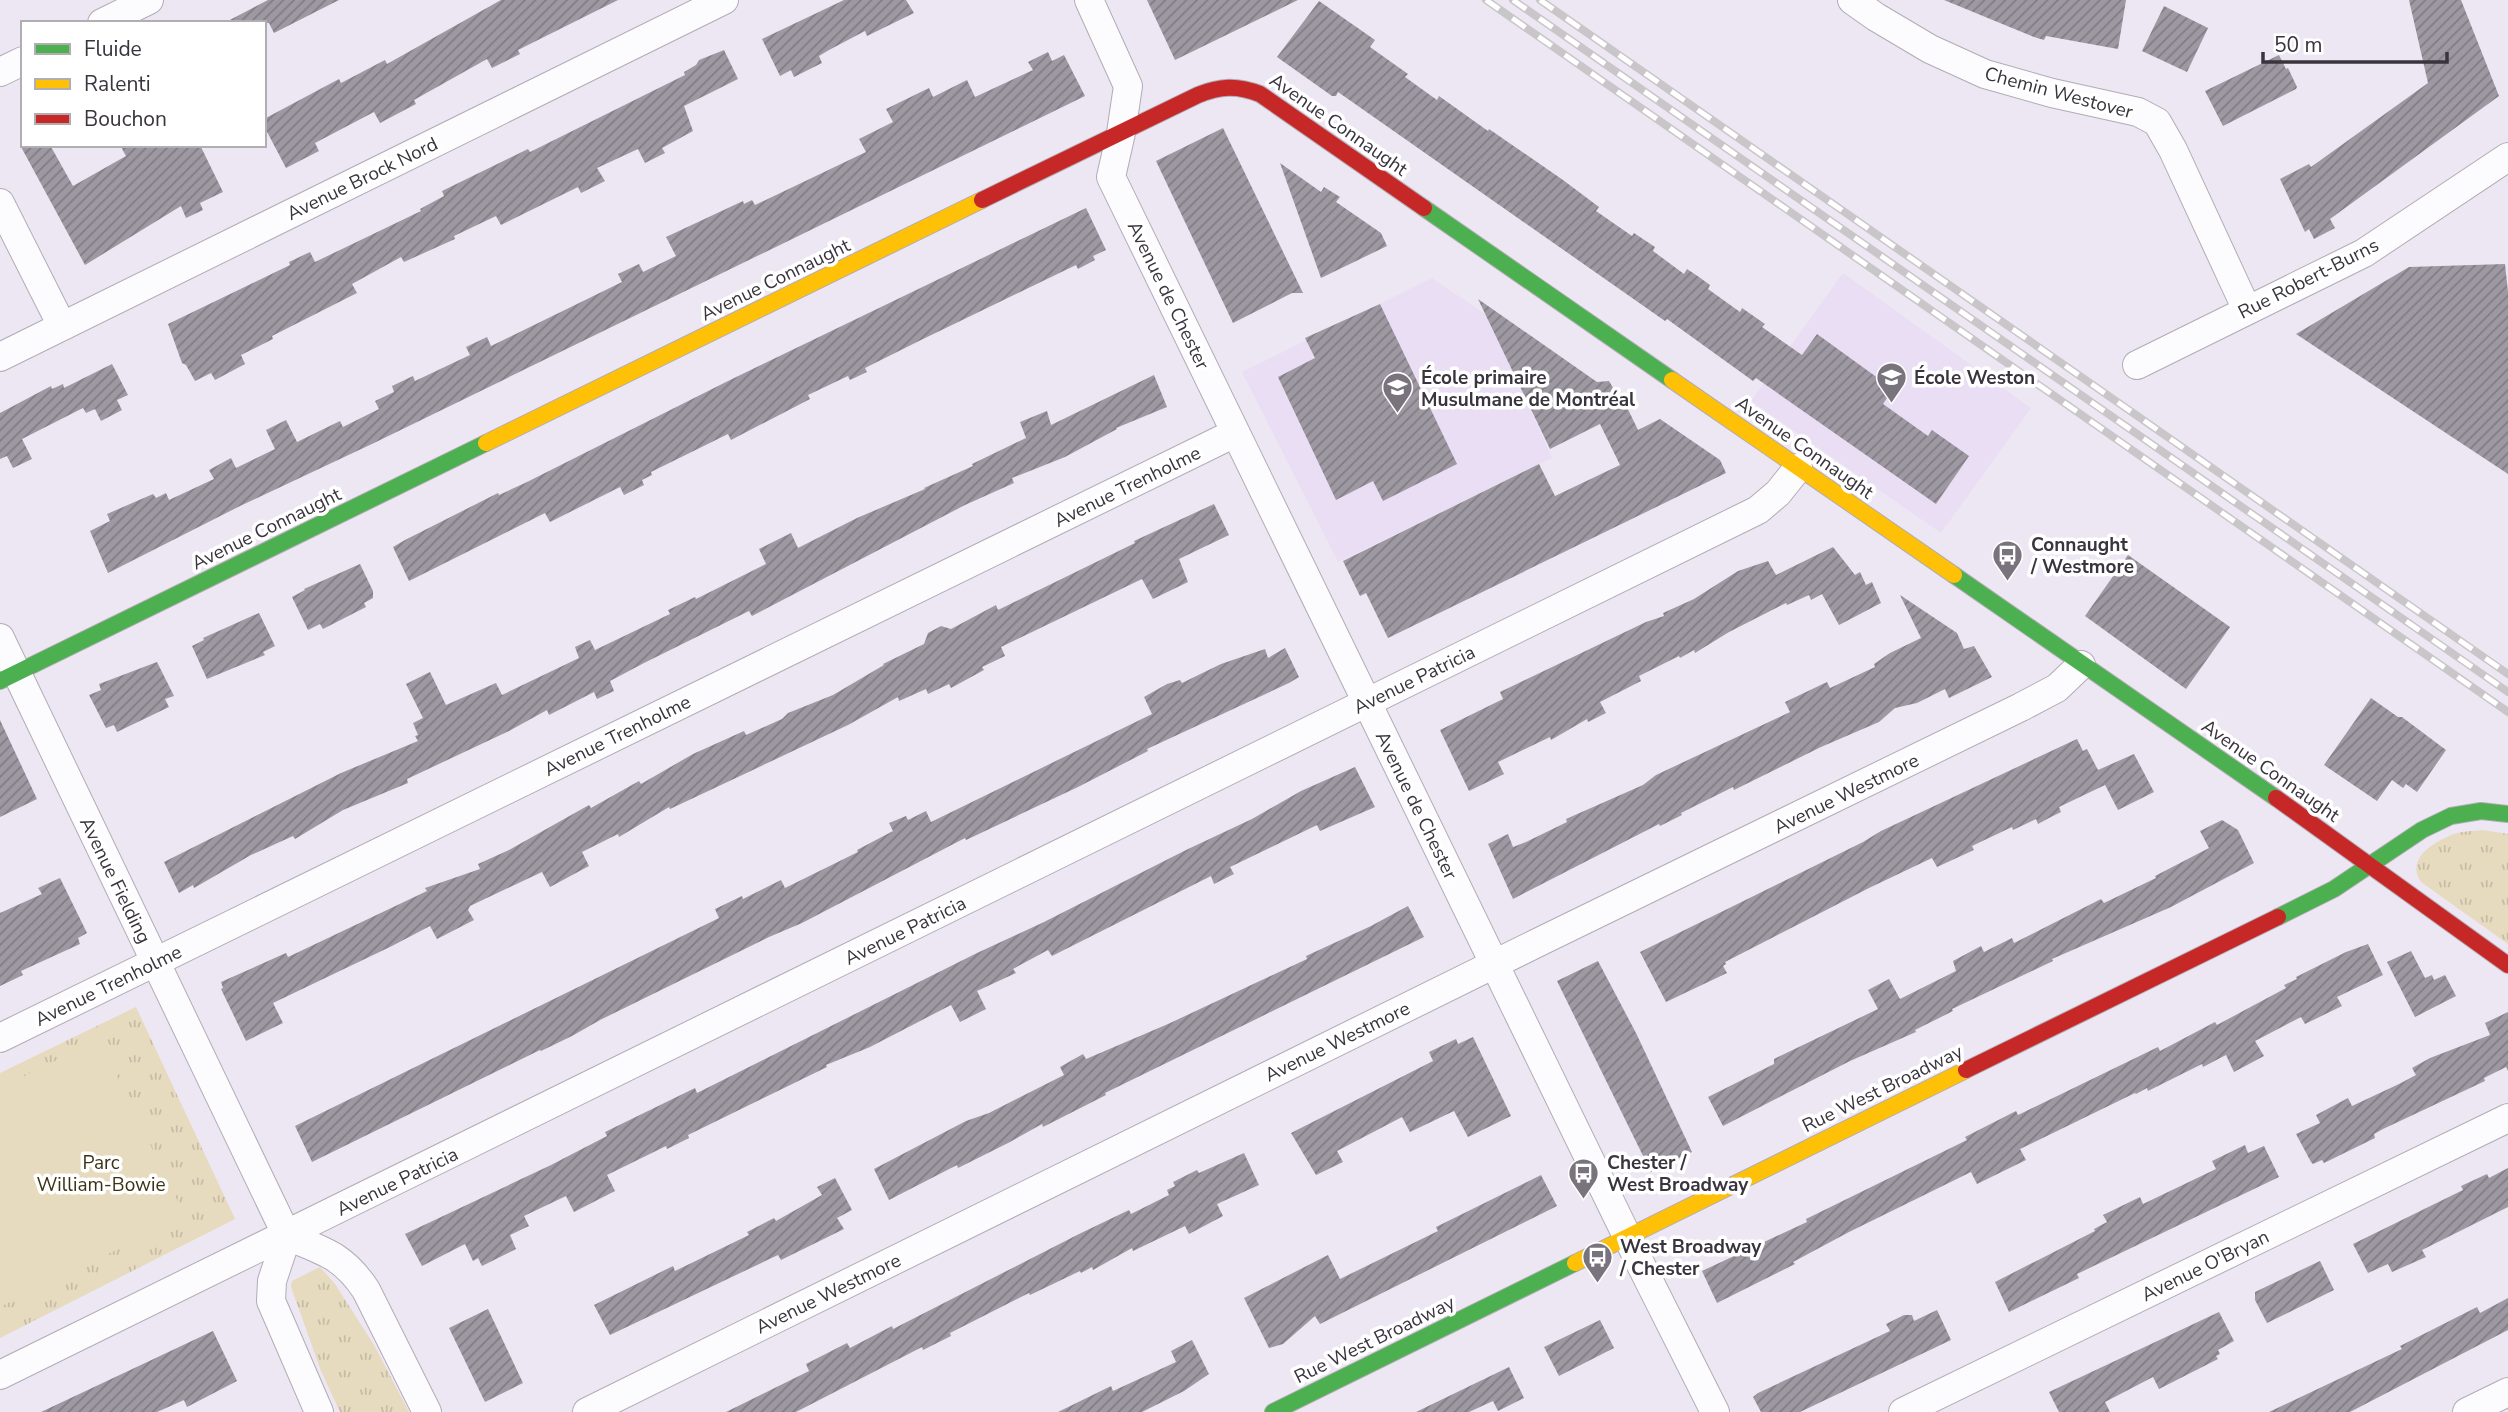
<svg xmlns="http://www.w3.org/2000/svg" width="2508" height="1412" viewBox="0 0 2508 1412" font-family="'Nunito Sans',sans-serif">
  <style>
    .built { fill: #eadef4 }
    .grass { fill: url(#grass-tufts) }
    .pitch { fill: #e6dabf }
    .building { fill: url(#building-hatch) }
    .lines { fill: none; stroke-linecap: round; stroke-linejoin: round }
    .street-casing { stroke: #b1acb5; stroke-width: 30 }
    .fast-casing { stroke: #b1acb5; stroke-width: 18 }
    .slow-casing { stroke: #b1acb5; stroke-width: 18 }
    .jam-casing { stroke: #b1acb5; stroke-width: 18 }
    .street { stroke: #fcfbfd; stroke-width: 28 }
    .fast { stroke: #4caf50; stroke-width: 16 }
    .slow { stroke: #ffc107; stroke-width: 16 }
    .jam { stroke: #c62828; stroke-width: 16 }
    .rail-casing { stroke: #c8c6c8; stroke-width: 8 }
    .rail { stroke: #fff; stroke-width: 5; stroke-dasharray: 16; stroke-linecap: butt }
    .labels { text-anchor: middle; stroke-width: 7; stroke-linejoin: round; paint-order: stroke }
    .street-label { font-size: 19px; fill: #39343d; stroke: #fff }
    .poi-label { font-size: 19px; font-weight: bold; fill: #39343d; stroke: #fff; text-anchor: start }
    .park-label { font-size: 19px; fill: #3b3315; stroke: #fff }
  </style>
  <defs>
    <pattern id="grass-tufts" width="24" height="20" patternUnits="userSpaceOnUse" patternTransform="scale(1.75)"><rect width="24" height="20" fill="#e6dabf"/><path d="M3 7l-1-3M5 7V3M7 7l1-3M15 17l-1-3M17 17v-4M19 17l1-3" fill="none" stroke="#c6bca5"/></pattern>
    <pattern id="building-hatch" width="6" height="6" patternUnits="userSpaceOnUse" patternTransform="scale(1.75)"><rect width="6" height="6" fill="#9d98a1"/><path d="M-1 1l2-2M0 6l6-6M5 7l2-2" fill="none" stroke="#817d84"/></pattern>
  </defs>
  <rect width="100%" height="100%" fill="#ede7f3"/>
  <g class="built">
    <path d="M1843 273 2031 408 1941 533 1751 401Z"/>
    <path d="M1432 278 1488 316 1552 458 1338 562 1242 372Z"/>
  </g>
  <g class="grass">
    <path d="M2483 830 2508 834V944L2421 882C2405 858 2434 842 2454 834 2463 831 2474 831 2483 830Z"/>
    <path d="M136 1007 235 1219 0 1338V1073Z"/>
    <path d="M320 1267 335 1284 374 1345 409 1412H340L321 1371 291 1287 292 1281Z"/>
  </g>
  <path class="pitch" d="M99 1039 185 1216 0 1307V1088Z"/>
  <g class="building">
    <path d="M268 0H339L274 33 269 23H224Z"/>
    <path d="M501 0H618L518 50 520 54 492 68 487 59 414 100 416 104 380 123 374 112 315 143 319 151 286 168 264 126V119L339 79 341 83 385 60 387 64Z"/>
    <path d="M844 0H906L914 13 867 36 865 31 829 50 819 56 822 63 794 77 791 70 780 76 762 39Z"/>
    <path d="M1147 0H1298L1175 60Z"/>
    <path d="M1944 0H2126L2118 49 2046 36 2044 40 2034 37Z"/>
    <path d="M2409 0H2461L2499 96 2330 219 2335 228 2314 239 2309 229 2305 232 2280 179 2309 164 2311 167 2428 83Z"/>
    <path d="M1319 1 1375 40 1370 47 1408 74 1405 77 1437 100 1439 96 1488 131 1489 129 1563 180 1599 207 1596 211 1632 236 1634 233 1655 247 1653 251 1684 274 1687 269 1699 277 1710 285 1708 289 1740 312 1742 308 1765 324 1762 327 1802 355 1817 334 1893 389 1883 404 1928 436 1932 430 1969 456 1936 504 1756 378 1753 381 1667 319 1665 321 1338 92 1336 96H1332L1277 57Z"/>
    <path d="M2164 6 2208 28 2187 72 2142 51Z"/>
    <path d="M724 50 738 79 684 106 693 131 662 148 665 153 645 163 638 149 597 168 605 181 581 193 578 187 501 225 496 216 454 236 455 239 404 262 401 257 352 284 357 293 272 336 273 339 241 355 245 364 215 380 211 373 195 381 186 365 182 363 168 324 290 265 289 262 310 252 315 262 421 211 420 209 444 196 442 191 528 149 530 152 685 75 684 72 696 65 699 60Z"/>
    <path d="M1048 52 1052 61 1064 55 1085 96 374 443 240 506 108 573 90 531 110 521 107 514 153 494 156 498 166 493 169 500 214 479 209 470 231 458 236 468 275 449 266 430 286 420 297 442 340 421 343 427 379 409 375 401 394 392 392 386 413 376 415 381 470 355 466 347 487 337 491 346 622 282 618 274 639 264 643 272 676 256 666 237 743 201 744 204 752 200 755 205 866 152 859 139 893 122 886 109 929 88 933 97 967 80 975 97 1033 70 1028 62Z"/>
    <path d="M2279 55 2286 69 2288 68 2297 87 2296 89 2223 126 2205 91Z"/>
    <path d="M1223 128 1303 293H1292L1233 323 1156 161Z"/>
    <path d="M20 145H50L73 186 126 156 120 145H200L223 192 200 203 203 210 186 218 181 206 85 265Z"/>
    <path d="M1280 163 1321 192 1324 187 1340 197 1336 202 1381 233 1387 246 1321 278Z"/>
    <path d="M1086 208 1106 250 1093 256 1095 260 1078 269 1076 265 921 340 865 368 867 372 850 380 848 376 808 395 810 399 731 440 728 434 651 472 652 475 642 480 644 485 624 495 620 487 550 522 545 513 409 581 393 547 405 540 498 493 499 495 525 483 728 381Z"/>
    <path d="M2505 264 2508 292V474L2296 334 2409 267Z"/>
    <path d="M1478 299 1597 382 1609 381 1618 396 1623 399 1638 430 1660 419 1720 460 1726 473 1388 638 1366 593 1360 596 1343 561 1539 464 1555 496 1620 465 1600 424 1550 449Z"/>
    <path d="M1380 304 1457 464 1383 501 1373 481 1336 500 1278 377 1315 358 1305 338Z"/>
    <path d="M112 364 128 395 117 400 122 410 101 421 95 409 86 413 83 408 22 439 32 459 13 468 7 456 0 459V413L51 386 52 389 63 384 64 388Z"/>
    <path d="M1154 375 1167 407 1116 428 1117 429 1065 457 1012 478 1014 483 965 505 752 616 749 611 644 663 610 681 614 691 597 699 594 692 549 715 547 710 509 731 407 779 408 783 343 810 295 839 293 836 251 855 194 888 193 885 179 893 164 862 341 773 418 741 415 736 418 735 413 723 423 718 406 684 430 672 446 705 496 683 502 695 579 658 575 647 590 640 595 650 670 614 668 610 695 597 696 599 766 564 759 549 791 533 798 548 857 518 925 489 924 488 973 466 972 464 1026 438 1020 422 1047 411 1051 425Z"/>
    <path d="M1214 504 1229 535 1179 559 1188 582 1153 599 1142 579 1001 647 1005 656 982 667 984 670 951 688 949 684 928 694 926 689 899 701 898 697 848 725 670 809 669 807 619 837 618 834 582 852 589 866 550 887 542 872 470 906 468 910 474 920 437 939 430 926 392 946 273 1003 283 1023 246 1041 221 989 223 988 221 982 286 953 288 957 427 891 425 888 480 869 478 864 509 850 589 805 591 808 639 781 641 784 693 754 744 731 746 735 782 719 788 713 833 695 884 665 883 664 924 644 928 633 941 626 951 629 996 605 998 610 1135 543 1134 541Z"/>
    <path d="M1833 547 1855 575 1860 572 1866 585 1872 582 1881 603 1839 625 1822 594 1811 600 1809 595 1787 605 1786 603 1729 632 1695 653 1694 650 1680 658 1679 656 1639 676 1641 681 1600 702 1606 713 1588 722 1587 719 1551 740 1550 737 1498 762 1504 774 1469 791 1440 730 1503 699 1500 692 1646 622 1664 616 1663 613 1694 599 1738 571 1768 561 1776 575Z"/>
    <path d="M2128 555 2230 627 2186 689 2085 616Z"/>
    <path d="M360 564 373 591V598L364 603 366 607 323 629 320 624 308 630 292 597 305 590 304 589Z"/>
    <path d="M1900 595 1957 633 1964 649 1974 646 1992 677 1949 698 1945 689 1917 703 1895 708 1879 722 1821 747 1734 790 1733 787 1681 813 1682 815 1660 826 1659 824 1513 899 1488 844 1508 834 1513 847 1526 842 1567 822 1566 819 1643 785 1656 775 1790 712 1785 702 1827 682 1830 688 1875 667 1874 664 1890 653 1921 638Z"/>
    <path d="M259 613 275 646 263 652 265 655 207 679 192 646 204 640 203 638Z"/>
    <path d="M1285 648 1299 677 1289 683 1147 749 1148 751 1078 787 966 840 965 838 802 923 769 937 600 1020 572 1036 541 1051 540 1050 312 1162 295 1126 719 918 715 909 742 896 743 899 781 880 785 888 858 852 857 850 893 831 889 823 906 816 908 820 926 811 931 822 1152 714 1144 697 1167 684 1180 680 1182 683 1221 664 1265 649 1268 658Z"/>
    <path d="M157 662 174 696 165 699 169 707 117 732 114 725 106 728 89 695 101 690 99 684Z"/>
    <path d="M2371 698 2398 717H2402L2446 750 2417 792 2406 784 2403 788 2392 780 2377 801 2324 765Z"/>
    <path d="M0 720 37 799 0 817Z"/>
    <path d="M2077 739 2083 751 2087 749 2098 770 2134 754 2154 792 2118 810 2102 779 2105 785 2059 807 2061 812 2049 818 2038 824 2036 819 2013 830 2012 827 1972 846 1974 850 1937 867 1932 858 1869 888 1725 962 1726 964 1723 966 1727 973 1666 1002 1640 952 1863 842 1881 831Z"/>
    <path d="M1355 767 1375 807 1320 831 1317 825 1230 867 1234 874 1214 884 1211 876 1052 956 1048 950 1013 969 1016 973 977 991 986 1009 960 1022 951 1005 870 1047 826 1065 827 1067 688 1135 689 1138 667 1149 666 1146 607 1175 615 1191 574 1212 566 1196 524 1216 529 1226 510 1235 516 1249 482 1266 478 1258 473 1261 465 1244 422 1266 405 1234 551 1165 607 1136 605 1132 695 1088 697 1093 977 953 1044 922 1186 850 1252 819 1301 791Z"/>
    <path d="M2222 820 2238 830 2254 863 2171 907 2052 959 2053 961 1952 1009 1953 1011 1915 1030 1916 1032 1850 1061 1723 1126 1708 1097 1774 1064V1059L1878 1009 1868 990 1889 979 1900 999 1956 971 1953 961 1981 946 1984 952 2012 938 2014 943 2101 899 2104 903 2156 878 2155 876 2209 848 2200 831Z"/>
    <path d="M60 878 87 933 78 938 80 944 21 971 23 975 0 986V913L42 894 38 888Z"/>
    <path d="M1408 906 1424 937 1105 1093 1106 1095 1043 1127 1042 1124 1008 1143 958 1168 957 1165 889 1200 874 1169 966 1121 989 1113 1064 1075 1060 1067 1083 1054 1086 1059 1168 1024 1307 959 1306 956 1371 926Z"/>
    <path d="M2368 944 2383 975 2337 997 2342 1006 2305 1024 2301 1017 2255 1041 2264 1056 2234 1072 2226 1055 2203 1067 2202 1064 2148 1091 2147 1088 2136 1094 2135 1093 2020 1149 2026 1160 1977 1184 1971 1172 1849 1232 1793 1262 1795 1264 1717 1303 1702 1271 1807 1222 1806 1219 1967 1140 1965 1137 2016 1111 2018 1115 2158 1047 2160 1051 2215 1022 2217 1025 2286 988 2284 985 2297 979 2296 977 2346 952Z"/>
    <path d="M2411 951 2425 978 2432 975 2434 980 2445 975 2456 996 2415 1017 2387 962Z"/>
    <path d="M1598 961 1636 1033 1692 1152 1651 1172 1557 981Z"/>
    <path d="M2508 1012V1071L2506 1067 2484 1078 2485 1081 2383 1129 2374 1134 2375 1138 2324 1163 2322 1160 2313 1164 2311 1162 2296 1134 2320 1123 2316 1115 2348 1098 2352 1106 2399 1084 2416 1075 2412 1068 2430 1058 2490 1035 2485 1023Z"/>
    <path d="M1473 1037 1511 1116 1468 1137 1454 1111 1410 1132 1402 1117 1337 1151 1343 1162 1316 1175 1291 1133 1433 1061 1429 1052 1456 1039 1458 1044Z"/>
    <path d="M2245 1145 2248 1153 2264 1146 2279 1177 2077 1274 2079 1278 2009 1312 1995 1282 2095 1231 2094 1229 2107 1222 2103 1215 2140 1197 2143 1204 2216 1169 2212 1161Z"/>
    <path d="M1244 1153 1259 1185 1217 1204 1223 1216 1189 1234 1185 1226 1133 1251 1132 1248 1093 1270 1092 1267 1081 1273 1080 1271 1030 1295 1029 1293 950 1333 951 1336 923 1350 922 1347 796 1412H726L809 1371 806 1364 847 1343 850 1348 892 1326 893 1329 1079 1234 1129 1210 1131 1214 1169 1195 1167 1190 1175 1186 1173 1182 1197 1170 1199 1173Z"/>
    <path d="M2508 1168V1207L2422 1250 2426 1257 2392 1272 2388 1264 2368 1273 2353 1244 2463 1190 2461 1186 2487 1174 2489 1178Z"/>
    <path d="M1541 1175 1557 1206 1320 1324 1315 1316 1283 1344 1269 1348 1244 1298 1328 1255 1340 1279 1438 1231 1436 1227Z"/>
    <path d="M835 1178 852 1210 837 1218 844 1229 781 1260 778 1255 610 1335 594 1305 673 1266 675 1271 749 1235 747 1232 774 1218 776 1221 822 1195 817 1187Z"/>
    <path d="M2320 1261 2334 1290 2267 1323 2255 1300V1292Z"/>
    <path d="M2508 1298V1330L2350 1412H2269L2402 1349 2400 1346 2477 1307 2480 1313Z"/>
    <path d="M488 1309 523 1383 485 1402 449 1328Z"/>
    <path d="M1937 1310 1951 1340 1800 1412H1761L1753 1397 1758 1393 1890 1331 1886 1324 1904 1315H1912L1914 1321Z"/>
    <path d="M2219 1312 2234 1341 2218 1350 2220 1354 2216 1356 2218 1359 2159 1389 2153 1377 2105 1402 2110 1412H2059L2049 1392Z"/>
    <path d="M1600 1320 1614 1348 1559 1376 1544 1347Z"/>
    <path d="M213 1331 237 1381 187 1407 184 1400 157 1412H41Z"/>
    <path d="M1192 1340 1209 1374 1184 1391 1142 1412H1058L1111 1386 1113 1391 1176 1362 1171 1351Z"/>
    <path d="M1509 1367 1524 1398 1498 1411 1493 1401 1469 1412H1416Z"/>
  </g>
  <g class="lines">
    <defs>
      <g id="street">
        <path d="M1089 0 1128 86 1121 133 1111 177 1642 1267 1715 1412"/>
        <path d="M1852 0 1876 17 1930 49 1985 74 2052 93 2138 112 2157 122 2173 150 2247 310"/>
        <path d="M102 23 149 0"/>
        <path d="M0 72 23 61"/>
        <path d="M0 203 62 326"/>
        <path d="M0 357 724 0"/>
        <path d="M2137 365 2364 253 2508 157"/>
        <path d="M0 638 287 1236C323 1251 343 1255 366 1290L427 1412"/>
        <path d="M0 1038 1235 433"/>
        <path d="M287 1236 272 1281 271 1301 319 1412"/>
        <path d="M0 1375C586 1088 1172 799 1758 510L1778 493 1798 468"/>
        <path d="M587 1412 1539 942 2021 707 2057 688 2081 665"/>
        <path d="M1903 1412 2508 1118"/>
        <path d="M2467 1412 2508 1392"/>
      </g>
      <g id="fast">
        <path d="M1424 208 1672 380"/>
        <path d="M1954 575 2276 798"/>
        <path d="M0 681 486 443"/>
        <path d="M2278 917 2334 889 2422 830 2451 816 2481 811 2508 814"/>
        <path d="M1273 1412 1575 1263"/>
      </g>
      <g id="slow">
        <path d="M1672 380 1954 575"/>
        <path d="M486 443 982 200"/>
        <path d="M1575 1263 1966 1070"/>
      </g>
      <g id="jam">
        <path d="M982 200 1198 95C1220 86 1237 85 1260 94L1424 208"/>
        <path d="M2276 798 2508 965"/>
        <path d="M1966 1070 2278 917"/>
      </g>
    </defs>
    <use href="#street" class="street-casing"/>
    <use href="#fast" class="fast-casing"/>
    <use href="#slow" class="slow-casing"/>
    <use href="#jam" class="jam-casing"/>
    <use href="#street" class="street"/>
    <use href="#fast" class="fast"/>
    <use href="#slow" class="slow"/>
    <use href="#jam" class="jam"/>
    <defs>
      <g id="rail">
        <path d="M1486 0 2508 712"/>
        <path d="M1513 0 2508 692"/>
        <path d="M1540 0 2508 674"/>
      </g>
    </defs>
    <use href="#rail" class="rail-casing"/>
    <use href="#rail" class="rail"/>
  </g>
  <defs>
    <symbol id="school-pin" viewBox="-11 -11 22 30"><path d="M0 17L-7.5 6A9.5 9.5 0 1 1 7.5 6Z" fill="#78737d" stroke="#fff"/><path d="M0-5L7-2L0 1L-7-2ZM-4 1L0 2.5L4 1V4Q0 6-4 4Z" fill="#fff"/></symbol>
    <symbol id="bus-pin" viewBox="-11 -11 22 30"><path d="M0 17L-7.5 6A9.5 9.5 0 1 1 7.5 6Z" fill="#78737d" stroke="#fff"/><path d="M-5-6H5V4H4V6H2V4H-2V6H-4V4H-5ZM-3.5-4V0h7V-4ZM-3.5 1.2v1.5H-2V1.2ZM2 1.2v1.5H3.5V1.2Z" fill="#fff"/></symbol>
  </defs>
  <g fill-rule="evenodd">
    <use href="#school-pin" x="1874" y="360" width="35" height="47"/>
    <use href="#school-pin" x="1380" y="370" width="35" height="47"/>
    <use href="#bus-pin" x="1990" y="538" width="35" height="47"/>
    <use href="#bus-pin" x="1566" y="1156" width="35" height="47"/>
    <use href="#bus-pin" x="1580" y="1240" width="35" height="47"/>
  </g>
  <g class="labels">
    <g class="street-label">
      <text transform="translate(2059 92) rotate(15)" y="7">Chemin Westover</text>
      <text transform="translate(1339 124) rotate(35)" y="7">Avenue Connaught</text>
      <text transform="translate(362 178) rotate(-26)" y="7">Avenue Brock Nord</text>
      <text transform="translate(2308 278) rotate(-27)" y="7">Rue Robert-Burns</text>
      <text transform="translate(775 279) rotate(-26)" y="7">Avenue Connaught</text>
      <text transform="translate(1169 295) rotate(64)" y="7">Avenue de Chester</text>
      <text transform="translate(1805 447) rotate(35)" y="7">Avenue Connaught</text>
      <text transform="translate(1127 486) rotate(-26)" y="7">Avenue Trenholme</text>
      <text transform="translate(266 528) rotate(-26)" y="7">Avenue Connaught</text>
      <text transform="translate(1414 679) rotate(-26)" y="7">Avenue Patricia</text>
      <text transform="translate(617 735) rotate(-26)" y="7">Avenue Trenholme</text>
      <text transform="translate(2271 770) rotate(35)" y="7">Avenue Connaught</text>
      <text transform="translate(1846 793) rotate(-26)" y="7">Avenue Westmore</text>
      <text transform="translate(1417 805) rotate(64)" y="7">Avenue de Chester</text>
      <text transform="translate(116 880) rotate(64)" y="7">Avenue Fielding</text>
      <text transform="translate(905 930) rotate(-26)" y="7">Avenue Patricia</text>
      <text transform="translate(108 985) rotate(-26)" y="7">Avenue Trenholme</text>
      <text transform="translate(1337 1041) rotate(-26)" y="7">Avenue Westmore</text>
      <text transform="translate(1882 1088) rotate(-26)" y="7">Rue West Broadway</text>
      <text transform="translate(397 1181) rotate(-26)" y="7">Avenue Patricia</text>
      <text transform="translate(2205 1265) rotate(-26)" y="7">Avenue O'Bryan</text>
      <text transform="translate(828 1293) rotate(-26)" y="7">Avenue Westmore</text>
      <text transform="translate(1374 1339) rotate(-26)" y="7">Rue West Broadway</text>
    </g>
    <g class="poi-label">
      <text x="1421" y="384">École primaire<tspan x="1421" dy="22">Musulmane de Montréal</tspan></text>
      <text x="1914" y="384">École Weston</text>
      <text x="2031" y="551">Connaught<tspan x="2031" dy="22">/ Westmore</tspan></text>
      <text x="1607" y="1169">Chester /<tspan x="1607" dy="22">West Broadway</tspan></text>
      <text x="1620" y="1253">West Broadway<tspan x="1620" dy="22">/ Chester</tspan></text>
    </g>
    <g class="park-label">
      <text x="101" y="1169">Parc<tspan x="101" dy="22">William-Bowie</tspan></text>
    </g>
  </g>
  <rect x="21" y="21" width="245" height="126" fill="#ffffff" stroke="#b0aeb1" stroke-width="2"/>
  <rect x="35" y="44" width="35" height="10" fill="#4caf50" stroke="#b0aeb1" stroke-width="2"/>
  <text x="84" y="56" font-size="21" fill="#39343d">Fluide</text>
  <rect x="35" y="79" width="35" height="10" fill="#ffc107" stroke="#b0aeb1" stroke-width="2"/>
  <text x="84" y="91" font-size="21" fill="#39343d">Ralenti</text>
  <rect x="35" y="114" width="35" height="10" fill="#c62828" stroke="#b0aeb1" stroke-width="2"/>
  <text x="84" y="126" font-size="21" fill="#39343d">Bouchon</text>
  <path d="M2263 52v10h184v-10" fill="none" stroke="#39343d" stroke-width="3.5"/>
  <text x="2274" y="52" font-size="21" fill="#39343d" stroke="#ffffff" stroke-width="5" paint-order="stroke">50 m</text>
</svg>
